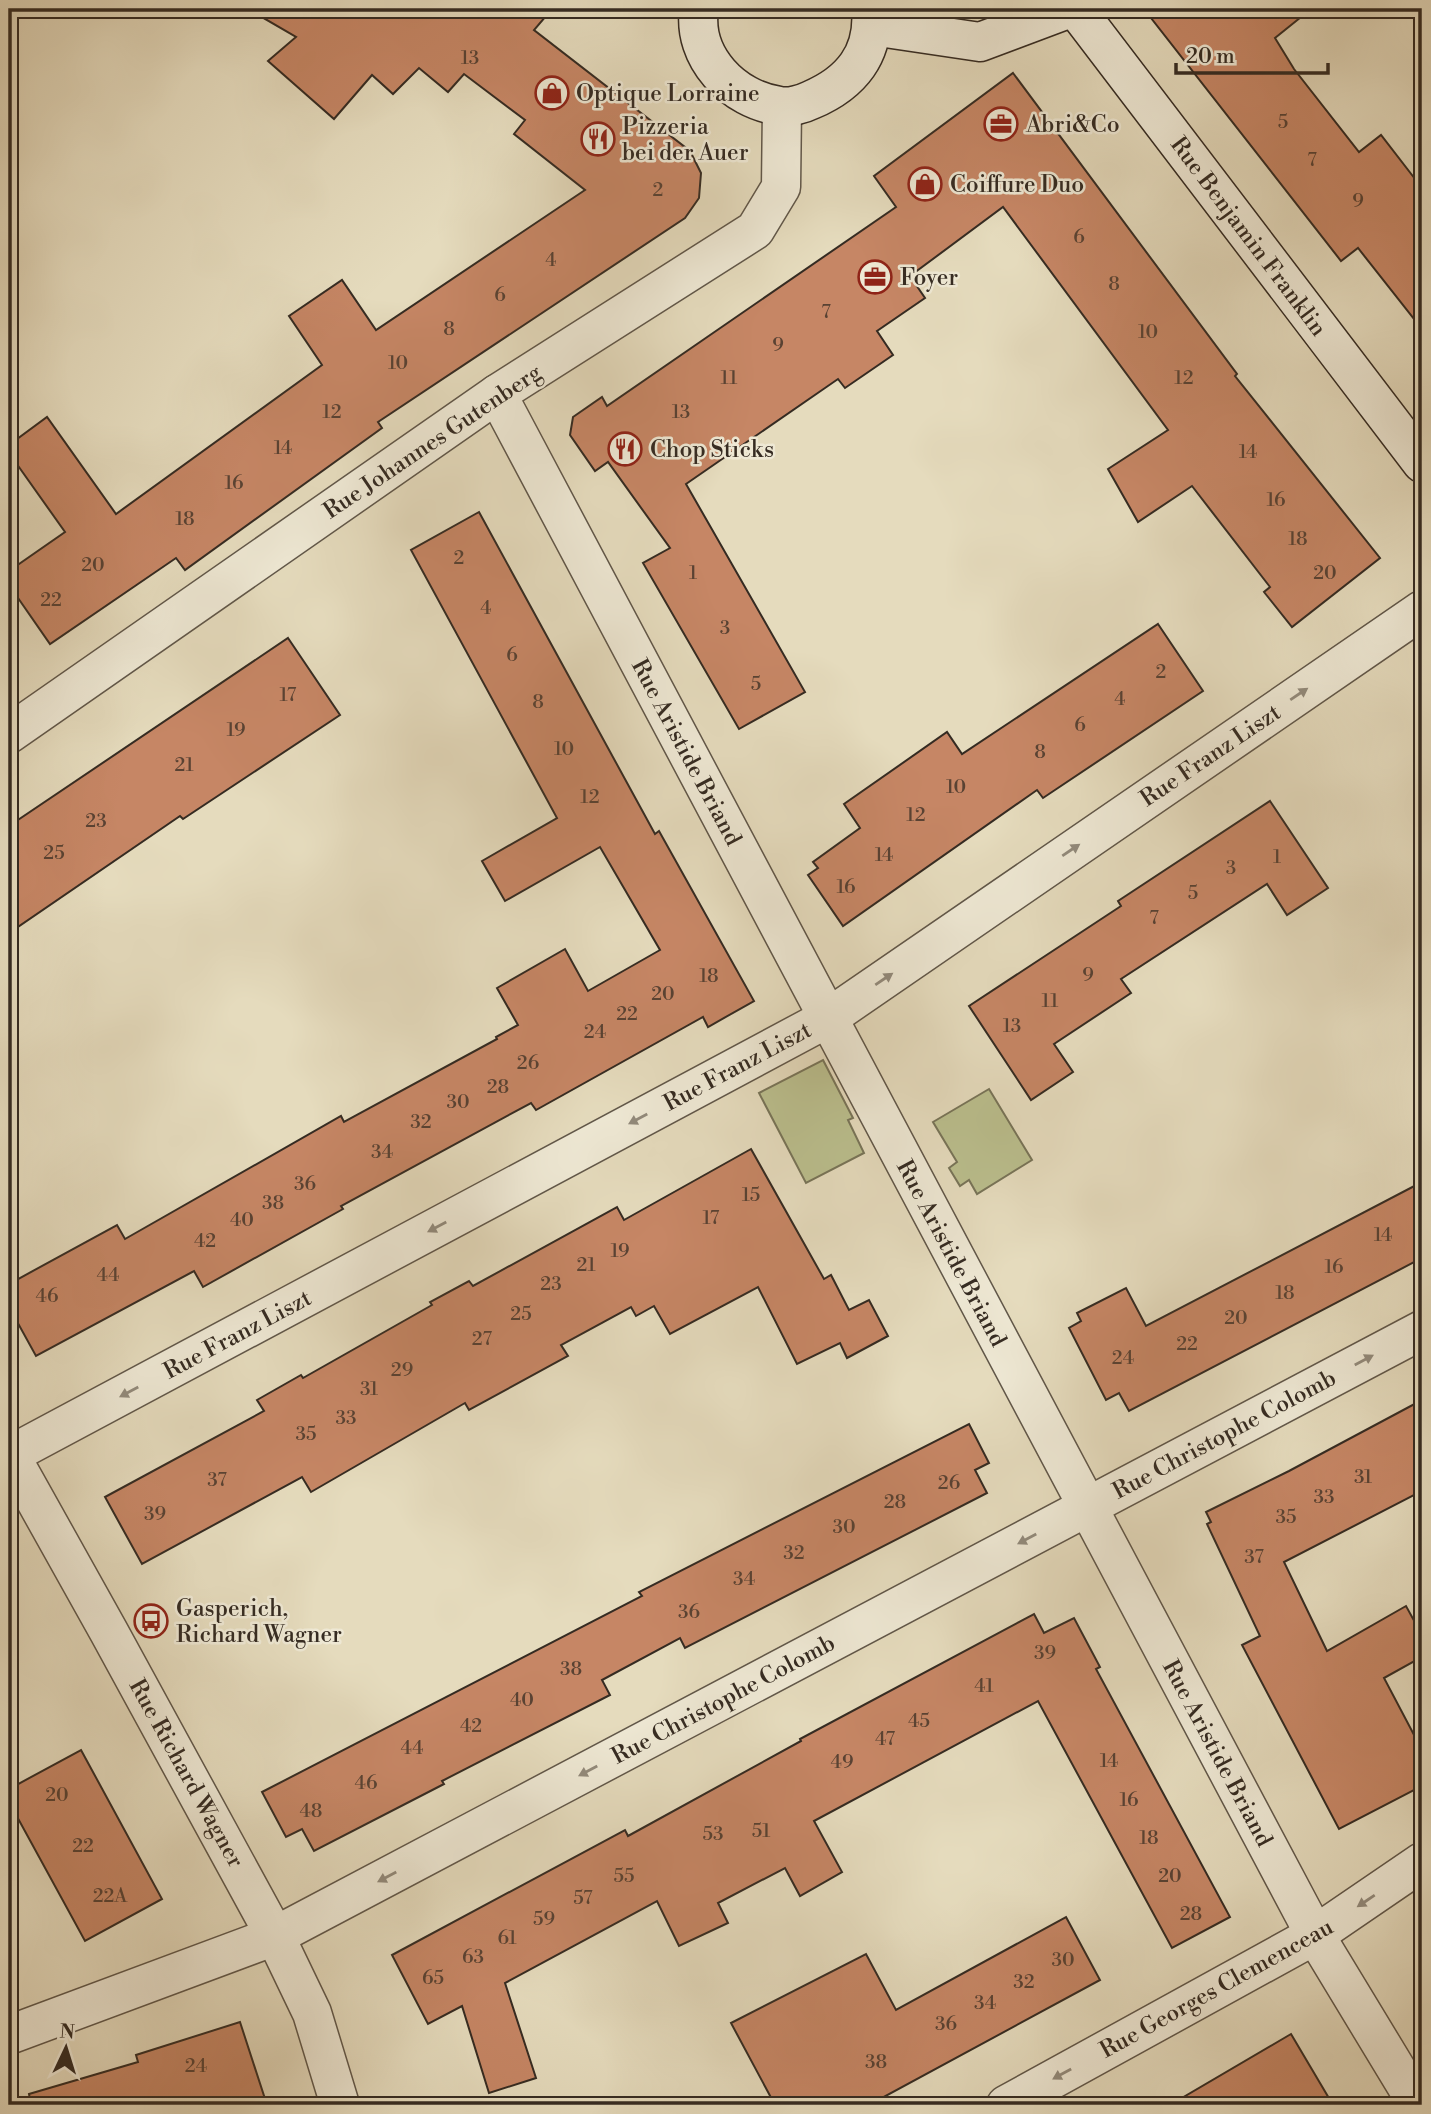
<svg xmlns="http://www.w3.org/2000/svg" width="1431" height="2114" viewBox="0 0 1431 2114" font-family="'Libre Bodoni',serif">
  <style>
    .green { fill: #babe8d; stroke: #787458; stroke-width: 2 }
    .building { fill: #c68665; stroke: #352b22; stroke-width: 2 }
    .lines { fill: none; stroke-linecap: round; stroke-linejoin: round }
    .street-casing { stroke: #615749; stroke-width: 41 }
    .secondary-casing { stroke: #352b22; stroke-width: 41 }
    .street { stroke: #eee8d4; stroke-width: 38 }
    .secondary { stroke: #eee8d4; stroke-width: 38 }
    .oneway { fill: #928a7b }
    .labels { text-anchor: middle; stroke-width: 5; stroke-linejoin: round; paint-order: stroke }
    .number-label { font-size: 19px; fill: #594233 }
    .poi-label { font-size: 23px; fill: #352b22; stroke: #eee8d4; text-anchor: start }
    .street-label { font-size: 23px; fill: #352b22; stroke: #eee8d4 }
  </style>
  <rect width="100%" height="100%" fill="#e5dbbd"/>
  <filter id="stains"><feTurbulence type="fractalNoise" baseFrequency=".00286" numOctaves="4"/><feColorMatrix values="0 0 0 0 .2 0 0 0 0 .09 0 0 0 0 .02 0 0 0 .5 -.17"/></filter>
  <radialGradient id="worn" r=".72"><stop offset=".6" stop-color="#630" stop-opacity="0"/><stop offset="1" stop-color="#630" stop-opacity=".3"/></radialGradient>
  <g class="green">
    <path d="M823 1060 853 1118 848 1120 864 1153 806 1183 759 1093Z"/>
    <path d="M989 1089 1032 1160 977 1194 969 1180 960 1186 949 1168 957 1162 933 1122Z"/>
  </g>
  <g class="building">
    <path d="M248 9H552L534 30 690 151 701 173 699 198 685 218 378 422 382 428 185 570 176 558 50 644 9 585V571L65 532 9 453V445L47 417 116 514 322 365 289 316 342 280 376 330 585 190 514 134 525 120 464 74 448 92 419 68 393 94 372 75 334 119 268 61 296 37Z"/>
    <path d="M1144 9H1311L1275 38 1294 69 1359 152 1381 135 1422 188V329L1358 248 1341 261Z"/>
    <path d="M1013 73 1237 374 1235 376 1380 558 1292 627 1264 592 1270 587 1192 486 1138 522 1108 469 1168 430 1003 207 910 276 925 298 877 331 893 355 845 388 838 379 686 484 805 692 739 729 643 563 670 548 608 462 595 471 570 435 573 417 602 397 607 406 896 207 874 176Z"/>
    <path d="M479 512 655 834 659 831 754 1001 708 1027 703 1017 536 1110 531 1103 341 1206 343 1209 203 1287 194 1271 36 1356 9 1307V1284L117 1225 125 1239 341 1116 344 1122 497 1039 496 1037 518 1025 497 988 565 949 588 991 660 950 600 847 505 901 482 861 557 818 411 550Z"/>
    <path d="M1158 624 1203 691 1043 798 1037 790 843 926 808 875 818 868 813 862 860 828 844 804 947 732 962 754Z"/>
    <path d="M288 638 340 715 183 819 180 816 9 933V826Z"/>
    <path d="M1270 801 1328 888 1287 915 1267 884 1121 979 1131 993 1054 1044 1073 1072 1031 1100 969 1006 1121 906 1118 901Z"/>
    <path d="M751 1149 824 1279 831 1275 849 1310 869 1300 888 1336 847 1358 840 1343 797 1364 758 1287 670 1334 654 1306 636 1316 631 1307 561 1345 568 1356 469 1410 465 1403 311 1492 302 1477 142 1564 105 1497 264 1411 257 1400 301 1375 303 1378 432 1305 430 1302 469 1281 473 1286 617 1207 624 1220Z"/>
    <path d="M1422 1182V1258L1129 1411 1119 1393 1106 1400 1069 1328 1081 1321 1077 1313 1126 1288 1146 1326Z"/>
    <path d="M1422 1400V1491L1284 1562 1327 1651 1406 1606 1422 1635V1657L1384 1678 1422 1750V1786L1339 1829 1242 1645 1260 1636 1207 1524 1211 1522 1206 1512 1289 1471Z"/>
    <path d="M969 1424 989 1463 975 1470 987 1493 685 1648 680 1638 602 1680 610 1695 442 1781 444 1784 314 1851 302 1829 286 1837 262 1792 642 1596 639 1592Z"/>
    <path d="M1034 1614 1044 1633 1074 1618 1100 1667 1096 1669 1230 1917 1172 1948 1038 1701 814 1821 842 1872 800 1896 785 1868 718 1903 728 1923 679 1946 657 1901 505 1983 536 2078 489 2093 462 2006 428 2024 392 1955 625 1830 628 1836 801 1741 800 1739Z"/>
    <path d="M81 1750 162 1899 85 1941 9 1802V1789Z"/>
    <path d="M1066 1917 1100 1980 869 2105H775L731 2023 866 1954 896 2010Z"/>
    <path d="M240 2022 267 2105H31L29 2094 138 2062 136 2055Z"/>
    <path d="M1291 2034 1333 2105H1170Z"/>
  </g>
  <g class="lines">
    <defs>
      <g id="street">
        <path d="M497 394 1315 1935 1418 2105"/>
        <path d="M9 734 497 394 755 230 781 187 782 107"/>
        <path d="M9 1453 109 1632 275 1936 312 2013 340 2105"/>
        <path d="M10 1455 828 1018 1422 610"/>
        <path d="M9 2035 275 1936 1422 1330"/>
        <path d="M1006 2105 1315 1935 1422 1862"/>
      </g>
      <g id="secondary">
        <path d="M699 9C692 57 733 100 780 106 789 108 803 104 811 100 851 83 875 54 871 9"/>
        <path d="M1076 9 1422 463"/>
        <path d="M872 26 980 42 1068 9"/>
      </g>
    </defs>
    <use href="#street" class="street-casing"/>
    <use href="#secondary" class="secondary-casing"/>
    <use href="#street" class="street"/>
    <use href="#secondary" class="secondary"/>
  </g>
  <defs><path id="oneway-solid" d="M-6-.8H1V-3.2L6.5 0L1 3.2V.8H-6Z" transform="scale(1.75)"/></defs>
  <g class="oneway">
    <use href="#oneway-solid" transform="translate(1299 694) rotate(-34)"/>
    <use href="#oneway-solid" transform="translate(1071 850) rotate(-34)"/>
    <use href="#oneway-solid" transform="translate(884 979) rotate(-34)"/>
    <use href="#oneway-solid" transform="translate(638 1119) rotate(152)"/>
    <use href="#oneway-solid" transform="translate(437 1227) rotate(152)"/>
    <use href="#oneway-solid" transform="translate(1364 1360) rotate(-28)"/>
    <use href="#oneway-solid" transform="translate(129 1392) rotate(152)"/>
    <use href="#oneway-solid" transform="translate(1027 1539) rotate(152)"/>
    <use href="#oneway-solid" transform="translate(588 1771) rotate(152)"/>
    <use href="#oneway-solid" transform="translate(387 1877) rotate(152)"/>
    <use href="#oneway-solid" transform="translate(1366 1901) rotate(146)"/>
    <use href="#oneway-solid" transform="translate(1062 2074) rotate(151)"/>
  </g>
  <defs>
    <symbol id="shop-ring" viewBox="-11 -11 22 22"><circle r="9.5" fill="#eee8d4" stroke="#8f2418" stroke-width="1.5"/><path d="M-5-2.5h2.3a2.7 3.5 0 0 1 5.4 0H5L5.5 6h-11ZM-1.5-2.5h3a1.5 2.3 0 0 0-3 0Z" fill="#8f2418"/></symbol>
    <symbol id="office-ring" viewBox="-11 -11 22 22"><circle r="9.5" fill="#eee8d4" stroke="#8f2418" stroke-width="1.5"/><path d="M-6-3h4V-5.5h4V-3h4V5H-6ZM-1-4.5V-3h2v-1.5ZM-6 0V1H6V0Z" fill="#8f2418"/></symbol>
    <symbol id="restaurant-ring" viewBox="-11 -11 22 22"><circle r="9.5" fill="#eee8d4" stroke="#8f2418" stroke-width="1.5"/><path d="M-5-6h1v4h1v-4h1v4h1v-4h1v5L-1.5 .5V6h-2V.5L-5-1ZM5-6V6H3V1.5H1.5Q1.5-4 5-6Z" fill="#8f2418"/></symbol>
    <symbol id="bus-ring" viewBox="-11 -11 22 22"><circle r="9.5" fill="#eee8d4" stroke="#8f2418" stroke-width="1.5"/><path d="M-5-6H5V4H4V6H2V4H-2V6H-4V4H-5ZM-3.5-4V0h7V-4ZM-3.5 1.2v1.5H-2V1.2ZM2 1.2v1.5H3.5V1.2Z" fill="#8f2418"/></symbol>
  </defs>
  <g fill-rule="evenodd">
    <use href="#shop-ring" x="533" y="74" width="38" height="38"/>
    <use href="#office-ring" x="982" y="105" width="38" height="38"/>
    <use href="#restaurant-ring" x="579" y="120" width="38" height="38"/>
    <use href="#shop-ring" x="906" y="165" width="38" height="38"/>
    <use href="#office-ring" x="856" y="258" width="38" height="38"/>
    <use href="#restaurant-ring" x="606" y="430" width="38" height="38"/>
    <use href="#bus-ring" x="132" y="1602" width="38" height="38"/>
  </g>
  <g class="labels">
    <g class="number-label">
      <text x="470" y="64">13</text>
      <text x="1283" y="128">5</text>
      <text x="1312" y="166">7</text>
      <text x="658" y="196">2</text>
      <text x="1358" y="207">9</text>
      <text x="1079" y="243">6</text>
      <text x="551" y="266">4</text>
      <text x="1114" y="290">8</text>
      <text x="500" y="301">6</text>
      <text x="826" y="318">7</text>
      <text x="449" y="335">8</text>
      <text x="1148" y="338">10</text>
      <text x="778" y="351">9</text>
      <text x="398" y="369">10</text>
      <text x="729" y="384">11</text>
      <text x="1184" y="384">12</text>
      <text x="332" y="418">12</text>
      <text x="681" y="418">13</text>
      <text x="283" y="454">14</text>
      <text x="1248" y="458">14</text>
      <text x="234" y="489">16</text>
      <text x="1276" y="506">16</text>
      <text x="185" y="525">18</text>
      <text x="1298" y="545">18</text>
      <text x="459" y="564">2</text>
      <text x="93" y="571">20</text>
      <text x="693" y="579">1</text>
      <text x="1325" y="579">20</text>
      <text x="51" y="606">22</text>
      <text x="486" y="614">4</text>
      <text x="725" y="634">3</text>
      <text x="512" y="661">6</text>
      <text x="1161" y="678">2</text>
      <text x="756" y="690">5</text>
      <text x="288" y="701">17</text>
      <text x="1120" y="705">4</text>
      <text x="538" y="708">8</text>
      <text x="1080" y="731">6</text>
      <text x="236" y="736">19</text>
      <text x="564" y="755">10</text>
      <text x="1040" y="758">8</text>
      <text x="184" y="771">21</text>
      <text x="956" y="793">10</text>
      <text x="590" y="803">12</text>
      <text x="916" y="821">12</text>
      <text x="96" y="827">23</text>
      <text x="54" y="859">25</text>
      <text x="884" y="861">14</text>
      <text x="1277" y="863">1</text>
      <text x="1231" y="874">3</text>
      <text x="846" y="893">16</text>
      <text x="1193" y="899">5</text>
      <text x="1154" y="924">7</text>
      <text x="1088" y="981">9</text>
      <text x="709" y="982">18</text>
      <text x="663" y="1000">20</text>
      <text x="1050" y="1007">11</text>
      <text x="627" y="1020">22</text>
      <text x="1012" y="1032">13</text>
      <text x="595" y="1038">24</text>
      <text x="528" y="1069">26</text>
      <text x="498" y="1093">28</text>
      <text x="458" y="1108">30</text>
      <text x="421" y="1128">32</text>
      <text x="382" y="1158">34</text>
      <text x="305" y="1190">36</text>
      <text x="751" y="1201">15</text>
      <text x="273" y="1209">38</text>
      <text x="711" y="1224">17</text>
      <text x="242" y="1226">40</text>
      <text x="1383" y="1241">14</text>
      <text x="205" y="1247">42</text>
      <text x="620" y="1257">19</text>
      <text x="586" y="1271">21</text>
      <text x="1334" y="1273">16</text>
      <text x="108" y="1281">44</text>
      <text x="551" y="1290">23</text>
      <text x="1285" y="1299">18</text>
      <text x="47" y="1302">46</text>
      <text x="521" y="1320">25</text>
      <text x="1236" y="1324">20</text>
      <text x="482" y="1345">27</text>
      <text x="1187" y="1350">22</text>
      <text x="1123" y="1364">24</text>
      <text x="402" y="1376">29</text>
      <text x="369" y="1395">31</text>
      <text x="346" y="1424">33</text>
      <text x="306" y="1440">35</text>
      <text x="1363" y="1483">31</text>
      <text x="217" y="1486">37</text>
      <text x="949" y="1489">26</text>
      <text x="1324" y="1503">33</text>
      <text x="895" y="1508">28</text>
      <text x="155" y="1520">39</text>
      <text x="1286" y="1523">35</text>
      <text x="844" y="1533">30</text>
      <text x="794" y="1559">32</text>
      <text x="1254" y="1563">37</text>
      <text x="744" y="1585">34</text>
      <text x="689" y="1618">36</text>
      <text x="1045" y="1659">39</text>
      <text x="571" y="1675">38</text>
      <text x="984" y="1692">41</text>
      <text x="522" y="1706">40</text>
      <text x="919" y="1727">45</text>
      <text x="471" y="1732">42</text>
      <text x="885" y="1745">47</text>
      <text x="412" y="1754">44</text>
      <text x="1109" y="1767">14</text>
      <text x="842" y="1768">49</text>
      <text x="366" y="1789">46</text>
      <text x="57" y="1801">20</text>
      <text x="1129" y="1806">16</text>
      <text x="311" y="1817">48</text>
      <text x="761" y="1837">51</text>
      <text x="713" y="1840">53</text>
      <text x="1149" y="1844">18</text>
      <text x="83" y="1852">22</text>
      <text x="624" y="1882">55</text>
      <text x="1170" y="1882">20</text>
      <text x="110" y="1902">22A</text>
      <text x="583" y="1904">57</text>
      <text x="1191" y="1920">28</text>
      <text x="544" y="1925">59</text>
      <text x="507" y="1944">61</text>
      <text x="473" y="1963">63</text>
      <text x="1063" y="1966">30</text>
      <text x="433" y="1984">65</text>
      <text x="1024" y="1988">32</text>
      <text x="985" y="2009">34</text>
      <text x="946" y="2030">36</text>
      <text x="876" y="2068">38</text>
      <text x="196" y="2072">24</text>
    </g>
    <g class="poi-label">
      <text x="576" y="101">Optique Lorraine</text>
      <text x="1026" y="132">Abri&amp;Co</text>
      <text x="622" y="134">Pizzeria<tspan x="622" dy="26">bei der Auer</tspan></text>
      <text x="950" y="192">Coiffure Duo</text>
      <text x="900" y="285">Foyer</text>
      <text x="650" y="457">Chop Sticks</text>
      <text x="176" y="1616">Gasperich,<tspan x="176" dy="26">Richard Wagner</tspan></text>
    </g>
    <g class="street-label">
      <text transform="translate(1249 236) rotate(53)" y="8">Rue Benjamin Franklin</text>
      <text transform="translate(432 441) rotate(-34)" y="8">Rue Johannes Gutenberg</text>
      <text transform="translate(687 752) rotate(62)" y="8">Rue Aristide Briand</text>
      <text transform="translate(1210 755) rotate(-34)" y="8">Rue Franz Liszt</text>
      <text transform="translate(737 1066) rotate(-28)" y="8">Rue Franz Liszt</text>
      <text transform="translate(952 1253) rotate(62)" y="8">Rue Aristide Briand</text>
      <text transform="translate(237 1334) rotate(-28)" y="8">Rue Franz Liszt</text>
      <text transform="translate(1224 1434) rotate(-28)" y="8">Rue Christophe Colomb</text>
      <text transform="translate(723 1699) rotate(-28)" y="8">Rue Christophe Colomb</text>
      <text transform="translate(1218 1753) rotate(62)" y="8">Rue Aristide Briand</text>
      <text transform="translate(187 1773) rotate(61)" y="8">Rue Richard Wagner</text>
      <text transform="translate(1216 1988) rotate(-29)" y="8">Rue Georges Clemenceau</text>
    </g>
  </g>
  <rect width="1431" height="2114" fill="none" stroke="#e5dbbd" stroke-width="35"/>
  <rect x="10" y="10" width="1410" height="2093" fill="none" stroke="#352b22" stroke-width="3.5"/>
  <rect x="18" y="18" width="1396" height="2079" fill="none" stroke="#352b22" stroke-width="2"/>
  <g transform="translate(66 2048) rotate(4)" stroke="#eee8d4" stroke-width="5" paint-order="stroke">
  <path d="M0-5L12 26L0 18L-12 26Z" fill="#352b22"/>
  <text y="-10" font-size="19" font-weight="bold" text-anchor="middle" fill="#352b22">N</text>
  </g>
  <path d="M1176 63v10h152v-10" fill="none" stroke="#352b22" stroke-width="3.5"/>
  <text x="1186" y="63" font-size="21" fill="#352b22" stroke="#eee8d4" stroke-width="5" paint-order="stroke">20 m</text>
  <rect width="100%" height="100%" filter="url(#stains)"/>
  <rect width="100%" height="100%" fill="url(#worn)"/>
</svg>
